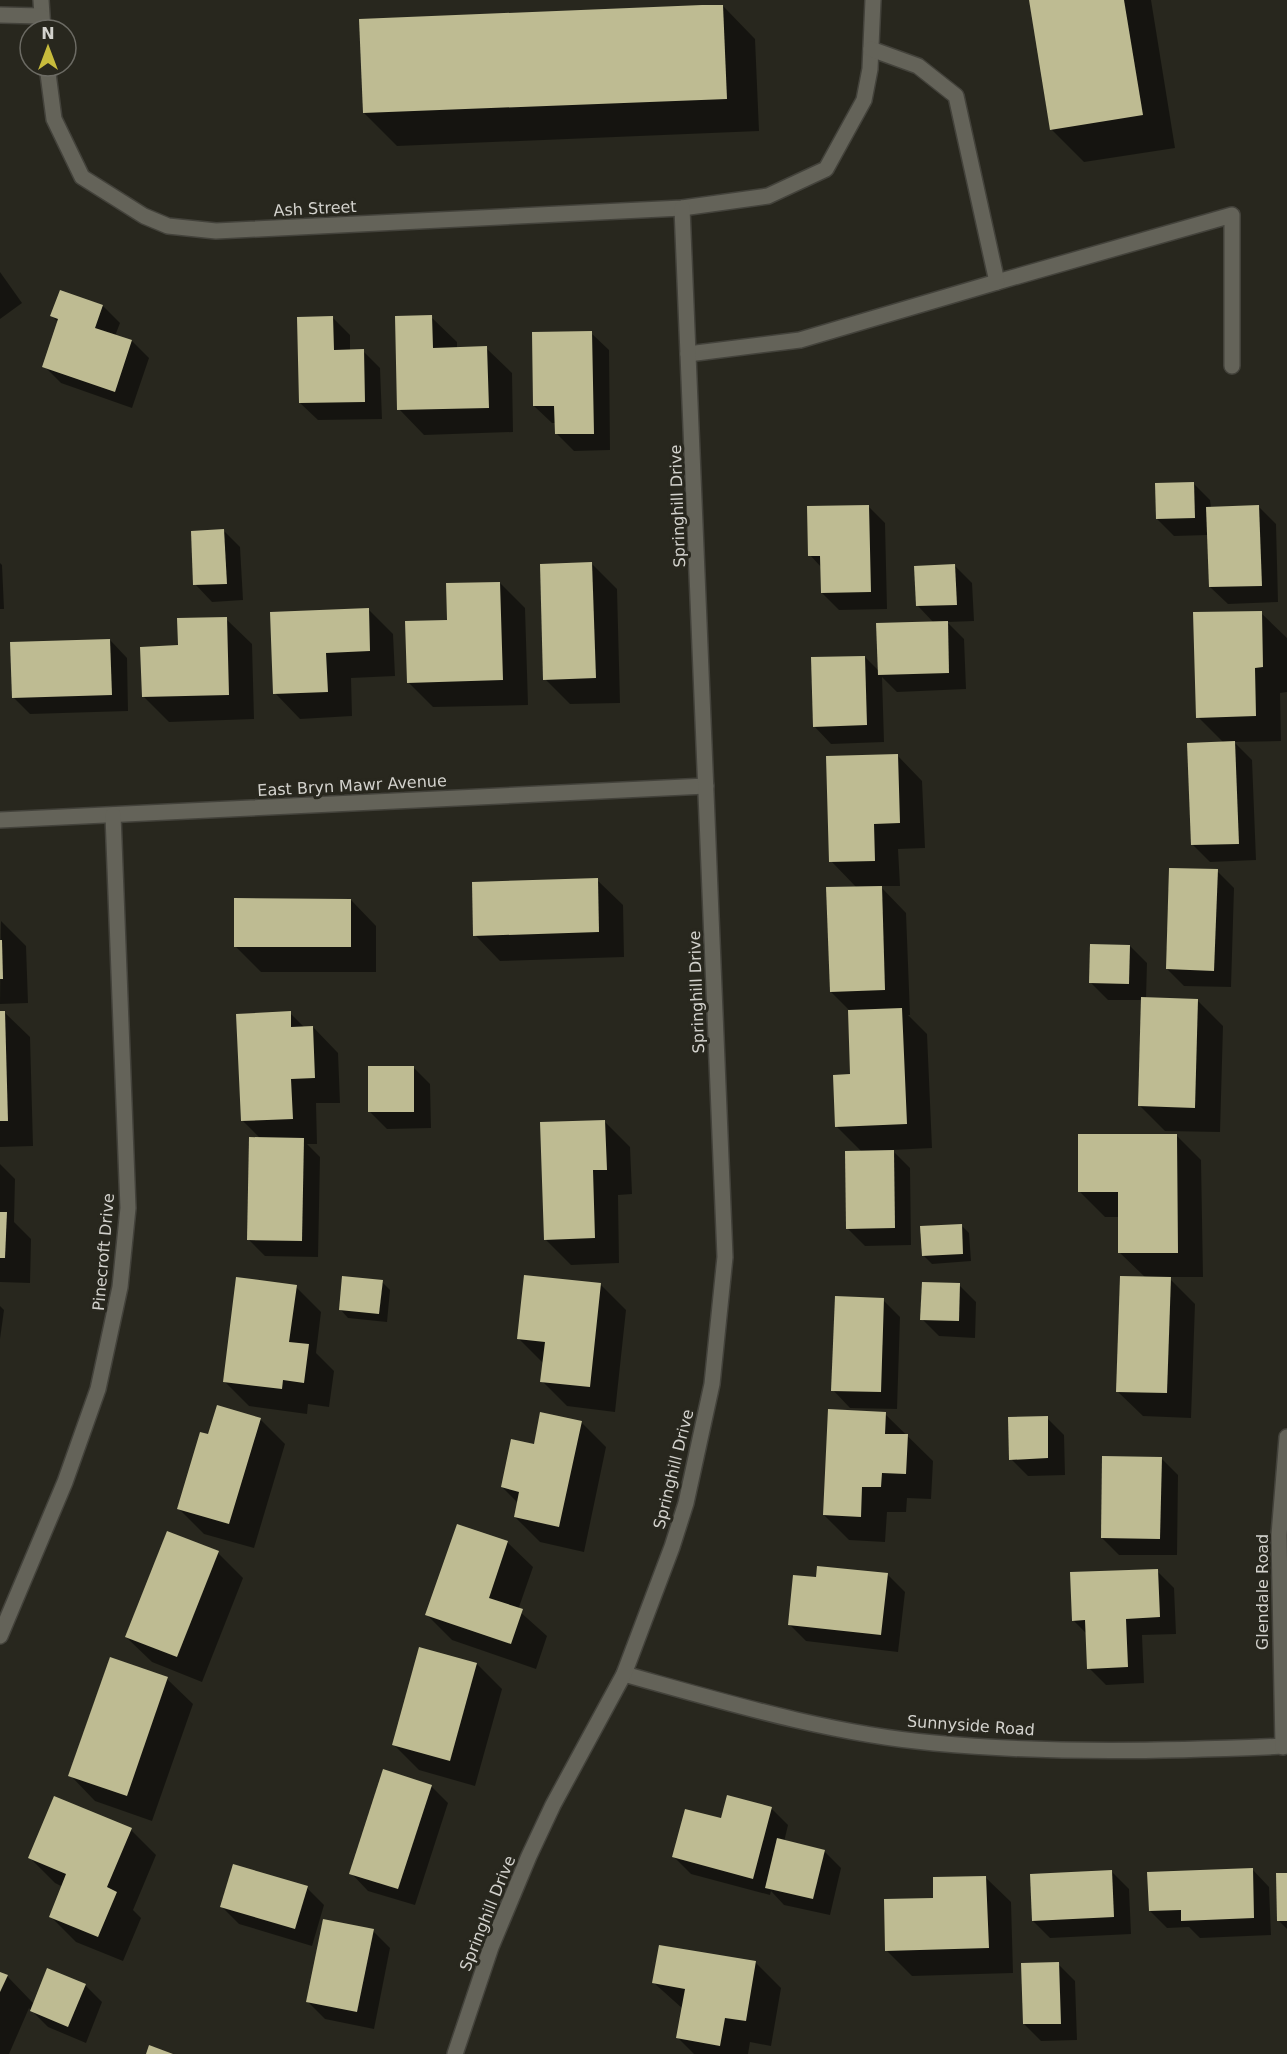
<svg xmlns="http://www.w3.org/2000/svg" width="1287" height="2054" viewBox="0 0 1287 2054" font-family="'DejaVu Sans',sans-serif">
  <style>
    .shadow { fill: #0007 }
    .building { fill: #bebb92 }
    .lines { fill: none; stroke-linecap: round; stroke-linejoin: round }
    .minor-casing { stroke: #43423b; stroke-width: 18 }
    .minor { stroke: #646359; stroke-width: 15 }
    .labels { text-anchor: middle; stroke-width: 6; stroke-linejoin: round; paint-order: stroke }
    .street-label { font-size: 16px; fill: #d3d2cd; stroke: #28271e }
  </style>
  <rect width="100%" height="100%" fill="#28271e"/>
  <g class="shadow">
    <path d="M1030 0H1151L1175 148 1084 162 1051 129Z"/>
    <path d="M723 6 755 39 759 131 397 146 364 113Z"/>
    <path d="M0 272 22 303 0 319Z"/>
    <path d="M103 306 120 323 115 336 132 341 149 358 132 408 61 383 44 366 59 323 52 316Z"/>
    <path d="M431 317 457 342V349L486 348 512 373 513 432 424 435 399 409Z"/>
    <path d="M333 318 350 335V351H363L380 368 382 419 318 420 300 403Z"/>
    <path d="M591 333 609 350 610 450 574 451 557 434 556 423H552L534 406Z"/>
    <path d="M1193 483 1210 500 1211 508 1259 507 1276 524 1278 602 1228 604 1210 587 1208 535 1174 536 1157 519Z"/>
    <path d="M868 506 885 523 887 609 839 610 822 593 821 567 810 555Z"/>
    <path d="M223 530 240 547 243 600 212 602 195 584Z"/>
    <path d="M0 563 2 565 4 609H0Z"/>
    <path d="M592 564 617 589 620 703 570 704 545 679Z"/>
    <path d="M955 566 972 583 974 621 947 622 964 639 966 689 897 692 882 677 884 742 831 744 814 726 865 657 880 672 934 623 918 606Z"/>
    <path d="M500 583 525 608 528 705 433 707 408 682 448 621Z"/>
    <path d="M368 609 393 634 395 676 351 678 352 716 300 719 275 693Z"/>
    <path d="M1261 613 1287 638V692L1280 693 1281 741 1234 742 1252 760 1256 860 1210 862 1193 845 1224 743 1198 717Z"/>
    <path d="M226 619 252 644 254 719 169 722 143 696 179 647Z"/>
    <path d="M110 640 127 658 128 711 30 714 13 697Z"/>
    <path d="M897 755 922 781 925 848 898 849 900 886H880L906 913 910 1015H908L927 1034 932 1148 892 1150 910 1168 911 1245 865 1246 848 1229 862 1152 836 1126 852 1075 849 1010 831 992 857 888 831 861Z"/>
    <path d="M1217 871 1234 888 1231 987 1184 986 1167 969Z"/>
    <path d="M597 880 623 905 624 957 500 961 475 935Z"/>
    <path d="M351 900 376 926V972H261L236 947Z"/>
    <path d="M1 921 26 946 28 1003 0 1004Z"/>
    <path d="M1130 946 1147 963 1146 999 1198 1001 1223 1026 1220 1132 1165 1131 1139 1105 1143 1000H1108L1091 983Z"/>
    <path d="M0 1012H4L30 1037 33 1146 0 1147Z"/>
    <path d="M290 1013 305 1028 313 1027 338 1053 340 1103H316L317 1144H307L320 1157 318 1257 265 1256 248 1239 261 1139 242 1120Z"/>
    <path d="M413 1067 430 1084 431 1128 387 1129 370 1112Z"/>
    <path d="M605 1122 630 1147 632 1194 618 1195 619 1263 571 1265 545 1239Z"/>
    <path d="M1176 1135 1201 1160 1203 1277H1168L1195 1304 1191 1418 1143 1416 1117 1391 1146 1278 1119 1252V1217H1105L1080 1192Z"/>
    <path d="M0 1164 15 1179 14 1222 31 1239 30 1283 0 1282Z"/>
    <path d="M961 1225 969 1233 971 1261 932 1264 923 1255Z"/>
    <path d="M382 1282 390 1290 387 1322 348 1318 340 1309Z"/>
    <path d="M601 1285 626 1310 615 1412 567 1406 542 1381 544 1364 518 1338Z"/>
    <path d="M959 1285 976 1302 975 1338 939 1336 922 1319Z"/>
    <path d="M296 1287 321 1312 316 1353 334 1371 329 1407 308 1404 307 1414 249 1406 224 1381Z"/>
    <path d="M883 1300 900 1317 897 1409 850 1408 833 1390Z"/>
    <path d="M0 1306 4 1310 0 1339Z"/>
    <path d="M885 1414 933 1461 931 1499 907 1498 906 1512H887L885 1542 849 1540 824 1515Z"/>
    <path d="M1047 1418 1064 1435 1065 1475 1028 1476 1011 1459Z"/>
    <path d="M260 1419 285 1444 254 1548 204 1534 178 1508 209 1436Z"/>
    <path d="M581 1422 606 1447 584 1552 540 1542 515 1517 518 1503 502 1487Z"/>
    <path d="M1161 1458 1178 1475 1177 1555H1119L1102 1538Z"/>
    <path d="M507 1542 533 1567 518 1610 547 1636 536 1669 452 1640 427 1615Z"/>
    <path d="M218 1553 243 1578 202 1682 152 1662 126 1637Z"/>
    <path d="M1157 1571 1174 1588 1176 1634 1142 1635 1144 1683 1106 1685 1089 1668 1087 1634 1073 1620Z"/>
    <path d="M888 1575 905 1592 898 1652 806 1641 789 1624Z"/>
    <path d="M111 1659 167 1679 193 1704 152 1821 95 1801 70 1775Z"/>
    <path d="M477 1664 502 1689 475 1786 419 1770 394 1745Z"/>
    <path d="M431 1786 448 1803 415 1905 368 1891 351 1873Z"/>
    <path d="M771 1808 788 1825 784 1842 824 1851 841 1868 830 1915 784 1905 771 1891 770 1895 691 1874 674 1857 722 1820Z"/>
    <path d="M131 1830 156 1855 133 1910 141 1918 123 1961 76 1942 51 1917 63 1887 55 1883 30 1858Z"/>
    <path d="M1252 1869 1269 1887 1271 1935 1200 1938 1189 1927 1167 1928 1150 1911Z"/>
    <path d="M1112 1872 1129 1889 1131 1934 1050 1938 1033 1921Z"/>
    <path d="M1287 1874V1929L1279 1921Z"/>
    <path d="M985 1877 1011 1902 1013 1973 912 1976 887 1951 935 1899Z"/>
    <path d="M307 1888 324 1905 312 1946 239 1924 222 1907Z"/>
    <path d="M373 1931 390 1948 374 2029 325 2019 308 2002Z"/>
    <path d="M755 1962 781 1988 771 2046 750 2042 748 2054H694L678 2038 683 2009 654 1983Z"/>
    <path d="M1058 1964 1075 1981 1077 2040 1041 2041 1024 2024Z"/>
    <path d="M0 1973 7 1976 34 2004 85 1985 102 2002 86 2043 48 2027 29 2008 9 2054H0Z"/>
  </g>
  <g class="building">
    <path d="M1029 0H1124L1143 115 1050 130Z"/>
    <path d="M702 5H723L727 99 363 113 359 19Z"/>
    <path d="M60 290 103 305 95 328 132 340 115 392 42 367 58 319 50 316Z"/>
    <path d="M432 315 433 348 487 346 489 408 397 410 395 316Z"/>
    <path d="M333 316 334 350 364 349 365 402 299 403 297 317Z"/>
    <path d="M592 331 594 434H555L554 406H533L532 332Z"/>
    <path d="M1194 482 1195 518 1156 519 1155 483Z"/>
    <path d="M869 505 871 592 821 593 820 556H808L807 506Z"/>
    <path d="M1259 505 1262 586 1209 587 1206 507Z"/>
    <path d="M224 529 227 584 193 585 191 531Z"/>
    <path d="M592 562 596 678 543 680 540 564Z"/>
    <path d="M955 564 957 605 916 606 914 566Z"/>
    <path d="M500 582 503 680 407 683 405 621 447 620 446 583Z"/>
    <path d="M369 608 370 651 326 653 328 692 273 694 270 612Z"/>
    <path d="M1262 611 1263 667 1255 668 1256 716 1196 718 1193 612Z"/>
    <path d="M227 617 229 695 142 697 140 647 178 645 177 618Z"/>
    <path d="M948 621 949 673 878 675 876 623Z"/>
    <path d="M110 639 112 695 12 698 10 642Z"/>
    <path d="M865 656 867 725 813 727 811 657Z"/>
    <path d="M1235 741 1239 844 1191 845 1187 743Z"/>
    <path d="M898 754 900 823 874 824 875 861 829 862 826 756Z"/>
    <path d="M1169 868 1218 869 1214 971 1166 969Z"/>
    <path d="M598 878 599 932 473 936 472 882Z"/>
    <path d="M882 886 885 990 830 992 826 887Z"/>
    <path d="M234 898 351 899V947H234Z"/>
    <path d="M0 940H2L3 979H0Z"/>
    <path d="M1090 944 1130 945 1129 984 1089 983Z"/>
    <path d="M1141 997 1198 999 1195 1108 1138 1106Z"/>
    <path d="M902 1008 907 1124 835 1127 833 1075 850 1074 848 1010Z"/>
    <path d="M0 1011H5L8 1121H0Z"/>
    <path d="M291 1011V1027L313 1026 315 1078 291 1079 293 1119 241 1121 236 1014Z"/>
    <rect x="368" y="1066" width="46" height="46"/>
    <path d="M605 1120 607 1170H593L595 1238 544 1240 540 1122Z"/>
    <path d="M1078 1134H1177L1178 1253H1118V1192H1078Z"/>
    <path d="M249 1137 304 1138 302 1241 247 1240Z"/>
    <path d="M894 1150 895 1228 846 1229 845 1151Z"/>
    <path d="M0 1212H7L5 1258H0Z"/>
    <path d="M962 1224 963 1254 922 1256 920 1226Z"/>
    <path d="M524 1275 601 1283 590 1387 540 1382 545 1342 517 1339Z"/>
    <path d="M342 1276 383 1280 379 1314 339 1310Z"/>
    <path d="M1120 1276 1171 1277 1167 1393 1116 1392Z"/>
    <path d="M236 1277 297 1285 289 1342 309 1344 304 1383 283 1380 282 1389 223 1382Z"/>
    <path d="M922 1282 960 1283 959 1321 920 1320Z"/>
    <path d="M835 1296 884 1298 881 1392 831 1391Z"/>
    <path d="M217 1405 261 1418 229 1524 177 1509 200 1432 208 1434Z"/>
    <path d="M828 1409 886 1412 885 1434H908L906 1474 882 1473 881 1487H862L861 1517 823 1515Z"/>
    <path d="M540 1412 582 1421 559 1527 514 1517 519 1492 501 1487 511 1439 534 1444Z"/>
    <path d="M1048 1416V1458L1009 1460 1008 1417Z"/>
    <path d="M1102 1456 1162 1457 1160 1539 1101 1538Z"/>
    <path d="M457 1524 508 1541 489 1598 523 1609 511 1644 425 1615Z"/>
    <path d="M167 1531 219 1551 177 1657 125 1637Z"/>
    <path d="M817 1566 888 1573 881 1635 788 1625 793 1575 816 1577Z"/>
    <path d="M1158 1569 1160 1617 1126 1619 1128 1667 1087 1669 1085 1620 1072 1621 1070 1572Z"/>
    <path d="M419 1647 477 1663 450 1761 392 1745Z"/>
    <path d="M110 1657 168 1677 127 1796 68 1776Z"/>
    <path d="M383 1769 432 1785 398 1889 349 1874Z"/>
    <path d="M727 1795 772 1807 753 1879 672 1857 685 1809 721 1818Z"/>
    <path d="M54 1796 132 1828 107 1887 117 1892 98 1937 49 1917 66 1874 28 1858Z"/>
    <path d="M777 1838 825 1850 813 1899 765 1888Z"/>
    <path d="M233 1864 308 1886 295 1929 220 1907Z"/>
    <path d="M1253 1868 1254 1918 1181 1921V1910L1149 1911 1147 1872Z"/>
    <path d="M1112 1870 1114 1917 1032 1921 1030 1874Z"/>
    <path d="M1276 1873H1287V1921H1277Z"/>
    <path d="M986 1876 989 1948 885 1951 884 1899 933 1898V1877Z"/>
    <path d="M323 1919 374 1929 357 2012 306 2002Z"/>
    <path d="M659 1945 756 1961 746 2021 725 2018 720 2046 676 2038 685 1989 652 1983Z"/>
    <path d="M1059 1962 1061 2024H1023L1021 1963Z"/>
    <path d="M47 1968 86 1984 68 2027 30 2011Z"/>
    <path d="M0 1972 8 1975 0 1992Z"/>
    <path d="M149 2045 173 2054H146Z"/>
  </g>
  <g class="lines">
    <defs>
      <g id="minor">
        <path d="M41 0 43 30"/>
        <path d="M0 15 41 16"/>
        <path d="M47 66 54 119 82 177 144 216 168 226 216 231 682 208 768 196 826 169 864 100 870 69 873 0"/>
        <path d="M997 282 1232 215V366"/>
        <path d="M688 354 800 340 997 282 956 96 918 66 871 49"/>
        <path d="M0 820 706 786"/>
        <path d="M0 1636 65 1482 98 1389 120 1287 128 1208 113 815"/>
        <path d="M624 1674C725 1702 830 1734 934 1743 1051 1754 1170 1751 1287 1746"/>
        <path d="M1283 1747 1279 1535 1287 1437"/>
        <path d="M455 2054 491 1947 529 1856 553 1805 624 1674 672 1547 686 1503 712 1384 725 1257 682 208"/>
      </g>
    </defs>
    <use href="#minor" class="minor-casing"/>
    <use href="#minor" class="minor"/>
  </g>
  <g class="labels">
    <g class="street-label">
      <text transform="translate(315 208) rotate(-3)" y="6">Ash Street</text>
      <text transform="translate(677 506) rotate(-92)" y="6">Springhill Drive</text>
      <text transform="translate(352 785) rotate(-3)" y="6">East Bryn Mawr Avenue</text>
      <text transform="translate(696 992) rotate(-92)" y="6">Springhill Drive</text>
      <text transform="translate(103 1252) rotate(-85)" y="6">Pinecroft Drive</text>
      <text transform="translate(673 1469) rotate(-76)" y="6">Springhill Drive</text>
      <text transform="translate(1262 1592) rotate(-90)" y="6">Glendale Road</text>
      <text transform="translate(971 1725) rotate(4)" y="6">Sunnyside Road</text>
      <text transform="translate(487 1913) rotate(-68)" y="6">Springhill Drive</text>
    </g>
  </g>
  <g transform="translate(48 48)"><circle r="28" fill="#28271e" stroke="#6c6b64" stroke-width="1.5"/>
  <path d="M0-4.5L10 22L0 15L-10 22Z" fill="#c7bb3c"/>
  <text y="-9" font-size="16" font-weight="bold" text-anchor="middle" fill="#d3d2cd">N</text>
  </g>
</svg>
